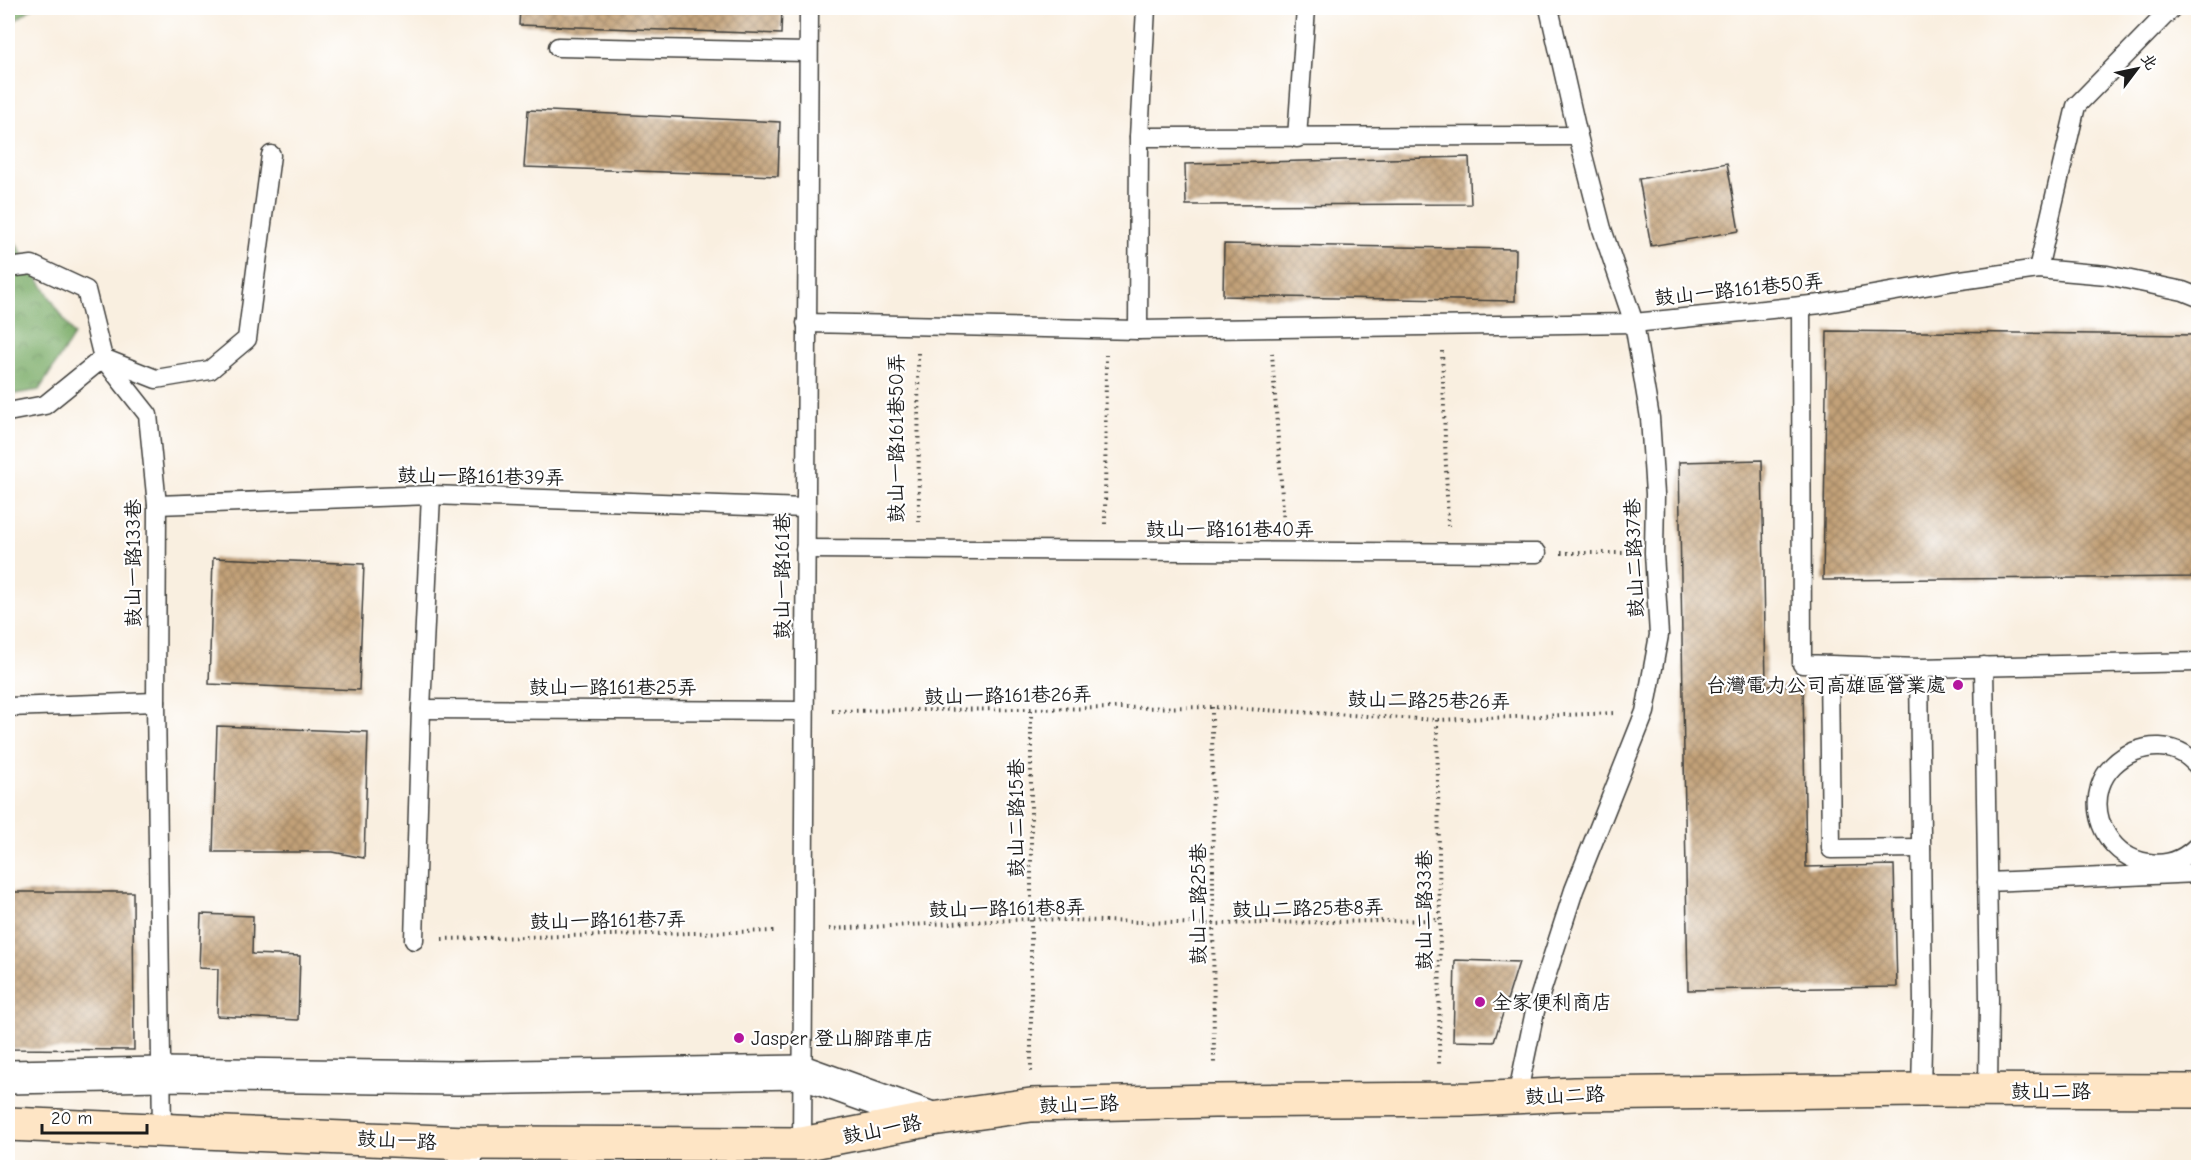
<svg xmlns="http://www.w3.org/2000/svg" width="2206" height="1175" viewBox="0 0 2206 1175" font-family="'Comic Neue','LXGW WenKai TC',sans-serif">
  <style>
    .forest { fill: url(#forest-crowns); stroke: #4b6442; stroke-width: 1.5 }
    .building { fill: url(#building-cross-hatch) }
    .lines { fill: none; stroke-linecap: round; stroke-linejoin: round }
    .lane-casing { stroke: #3d3c39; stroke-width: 21 }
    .street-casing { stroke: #3d3c39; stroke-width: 36 }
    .secondary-casing { stroke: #3d3c39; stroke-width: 36 }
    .path { stroke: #3d3c39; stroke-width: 4; stroke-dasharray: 1.5 4.5; stroke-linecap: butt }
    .lane { stroke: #fff; stroke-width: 18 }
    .street { stroke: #fff; stroke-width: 33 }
    .secondary { stroke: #fee5c5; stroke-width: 33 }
    .poi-dot { fill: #b5179e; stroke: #fff; stroke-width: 2 }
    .labels { text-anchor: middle; stroke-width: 4.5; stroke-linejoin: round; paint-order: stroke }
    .street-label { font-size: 20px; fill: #1c1c1c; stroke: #fff }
    .poi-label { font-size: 20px; fill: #1c1c1c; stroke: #fff; text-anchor: start }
  </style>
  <defs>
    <pattern id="forest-crowns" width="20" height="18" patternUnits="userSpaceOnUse" patternTransform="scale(1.5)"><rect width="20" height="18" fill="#7aac68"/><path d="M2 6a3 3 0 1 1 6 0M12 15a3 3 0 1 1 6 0" fill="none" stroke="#638b55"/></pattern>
    <pattern id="building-cross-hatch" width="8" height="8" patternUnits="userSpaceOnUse" patternTransform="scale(1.5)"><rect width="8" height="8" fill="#c2a178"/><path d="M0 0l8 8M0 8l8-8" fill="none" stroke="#9d8262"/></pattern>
  </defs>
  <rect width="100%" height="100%" fill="#fff"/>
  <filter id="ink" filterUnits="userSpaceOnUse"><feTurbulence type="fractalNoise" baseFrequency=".0167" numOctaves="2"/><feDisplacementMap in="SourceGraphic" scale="12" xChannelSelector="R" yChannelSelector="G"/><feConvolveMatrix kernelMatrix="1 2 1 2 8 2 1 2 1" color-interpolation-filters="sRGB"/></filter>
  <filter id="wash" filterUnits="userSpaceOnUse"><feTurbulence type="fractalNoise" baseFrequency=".008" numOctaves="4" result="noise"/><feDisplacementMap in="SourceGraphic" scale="24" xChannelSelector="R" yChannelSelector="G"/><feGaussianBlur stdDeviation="1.35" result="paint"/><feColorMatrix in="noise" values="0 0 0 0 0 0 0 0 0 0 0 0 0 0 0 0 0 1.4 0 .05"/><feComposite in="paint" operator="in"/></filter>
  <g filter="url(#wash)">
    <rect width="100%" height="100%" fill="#f9efe0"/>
    <g class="forest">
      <path d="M8 8H32L8 26Z"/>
      <path d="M8 231 74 335 39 390 8 395Z"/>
    </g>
    <g id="blocks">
      <g class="building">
        <path d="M520 8H782L781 34 519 25Z"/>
        <path d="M528 110 780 122 778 176 524 167Z"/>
        <path d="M1469 157 1471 204 1186 205 1185 164Z"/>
        <path d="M1727 163 1739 231 1651 246 1639 179Z"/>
        <path d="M1224 244 1516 249 1515 301 1223 296Z"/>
        <path d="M1827 331 2198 335V577L1823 580Z"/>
        <path d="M1762 460 1766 686 1803 685 1806 867 1894 865 1897 987 1688 990 1679 462Z"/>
        <path d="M213 558 364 564 359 690 209 684Z"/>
        <path d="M217 726 368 732 364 858 333 852H213Z"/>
        <path d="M8 892H133L134 1050 8 1049Z"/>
        <path d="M201 914 253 916 252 954 300 956 298 1020 217 1016 218 969 199 968Z"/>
        <path d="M1455 960 1519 962 1494 1042 1453 1041Z"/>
      </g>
    </g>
  </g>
  <g filter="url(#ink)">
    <use href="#blocks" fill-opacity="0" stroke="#3d3c39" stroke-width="1.5"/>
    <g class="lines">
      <defs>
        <g id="lane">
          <path d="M558 47 808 52"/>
          <path d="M1139 137 1578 136"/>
          <path d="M1297 138 1306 8"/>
          <path d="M8 268 32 265 86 290 103 358 45 405 8 412"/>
          <path d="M2038 269 2076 106 2172 8"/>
          <path d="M1801 306 1802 664 1919 668 2198 662"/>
          <path d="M806 323 1138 330 1634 323 1821 304 1954 281 2038 269 2107 275 2183 291 2198 297"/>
          <path d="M1138 330 1139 137 1146 8"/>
          <path d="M157 505 431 495 805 508"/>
          <path d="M805 549 1537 553"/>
          <path d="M1829 665 1831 849 1921 848"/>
          <path d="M1984 666 1989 1000 1988 1091"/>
          <path d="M1919 668 1923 1005 1921 1090"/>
          <path d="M8 707 156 702"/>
          <path d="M421 709 804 711"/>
          <path d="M2198 766C2194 762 2189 757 2184 754 2154 736 2110 754 2100 787 2090 821 2113 858 2148 863 2167 866 2185 859 2198 845"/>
          <path d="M1987 882 2198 873"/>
          <path d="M414 940 421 709 431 495"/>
          <path d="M1517 1097 1535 1011 1574 890 1645 712 1659 635 1654 553 1655 494 1650 418 1634 323 1602 229 1578 136 1549 8"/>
          <path d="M162 1130 156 702 157 505 148 415 103 358 156 379 210 370 247 339 271 155"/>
          <path d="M802 1144 809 8"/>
        </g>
        <g id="street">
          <path d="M8 1077 161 1074 457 1078 802 1072 932 1119"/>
          <path d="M465 1168 466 1143"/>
        </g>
        <path id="secondary" d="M8 1124 466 1143 802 1144 932 1119 1031 1105 1214 1101 1472 1099 1574 1094 1921 1090 2198 1091"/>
      </defs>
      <use href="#lane" class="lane-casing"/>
      <use href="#street" class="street-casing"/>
      <use href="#secondary" class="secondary-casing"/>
      <g class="path">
        <path d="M1442 351 1448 526"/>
        <path d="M918 353 919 522"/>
        <path d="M1272 353 1284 525"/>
        <path d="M1105 524 1106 355"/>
        <path d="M1561 553H1629"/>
        <path d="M1212 707 1214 1067"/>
        <path d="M1031 710V1072"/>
        <path d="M832 711 1212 707 1437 720 1616 713"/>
        <path d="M1437 720 1440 920 1439 1065"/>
        <path d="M829 929 1032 919 1212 924 1440 920"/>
        <path d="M442 939 776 931"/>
      </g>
      <use href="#lane" class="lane"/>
      <use href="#street" class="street"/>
      <use href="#secondary" class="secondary"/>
    </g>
  </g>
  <g class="poi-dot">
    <circle cx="1958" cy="685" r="6"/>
    <circle cx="1480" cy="1002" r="6"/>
    <circle cx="739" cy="1038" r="6"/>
  </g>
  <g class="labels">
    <g class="street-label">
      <text transform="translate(1739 289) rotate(-6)" y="7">鼓山一路161巷50弄</text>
      <text transform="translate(896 438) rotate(-90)" y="7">鼓山一路161巷50弄</text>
      <text transform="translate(481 476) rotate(1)" y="7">鼓山一路161巷39弄</text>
      <text x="1230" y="536">鼓山一路161巷40弄</text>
      <text transform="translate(1634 558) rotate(-92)" y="7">鼓山二路37巷</text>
      <text transform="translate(133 563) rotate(-90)" y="7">鼓山一路133巷</text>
      <text transform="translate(782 576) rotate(-90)" y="7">鼓山一路161巷</text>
      <text x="613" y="694">鼓山一路161巷25弄</text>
      <text transform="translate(1008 695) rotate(-1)" y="7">鼓山一路161巷26弄</text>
      <text transform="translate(1429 700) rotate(1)" y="7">鼓山二路25巷26弄</text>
      <text transform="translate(1016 818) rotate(-90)" y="7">鼓山二路15巷</text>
      <text transform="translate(1198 904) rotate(-90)" y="7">鼓山二路25巷</text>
      <text transform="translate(1007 908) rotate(-1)" y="7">鼓山一路161巷8弄</text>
      <text transform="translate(1308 908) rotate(-1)" y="7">鼓山二路25巷8弄</text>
      <text transform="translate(1424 910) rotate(-90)" y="7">鼓山二路33巷</text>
      <text transform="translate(608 920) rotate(-1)" y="7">鼓山一路161巷7弄</text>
      <text x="2051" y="1098">鼓山二路</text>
      <text transform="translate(1565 1095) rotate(-2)" y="7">鼓山二路</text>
      <text transform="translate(1079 1104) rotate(-2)" y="7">鼓山二路</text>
      <text transform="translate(882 1129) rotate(-11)" y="7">鼓山一路</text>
      <text transform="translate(397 1140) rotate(3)" y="7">鼓山一路</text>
    </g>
    <g class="poi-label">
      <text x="1946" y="692" text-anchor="end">台灣電力公司高雄區營業處</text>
      <text x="1492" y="1009">全家便利商店</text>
      <text x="751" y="1045">Jasper 登山腳踏車店</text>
    </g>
  </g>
  <rect width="2206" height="1175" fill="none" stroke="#fff" stroke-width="30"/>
  <g transform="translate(2137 69) rotate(58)" stroke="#ffffff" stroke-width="4.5" paint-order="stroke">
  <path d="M0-4.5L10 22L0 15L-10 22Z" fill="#1c1c1c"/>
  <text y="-9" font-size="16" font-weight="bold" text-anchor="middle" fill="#1c1c1c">北</text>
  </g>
  <path d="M42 1124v9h105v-9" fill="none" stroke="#1c1c1c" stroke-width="3"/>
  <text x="51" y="1124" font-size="18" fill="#1c1c1c" stroke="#ffffff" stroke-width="4.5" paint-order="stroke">20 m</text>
</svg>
